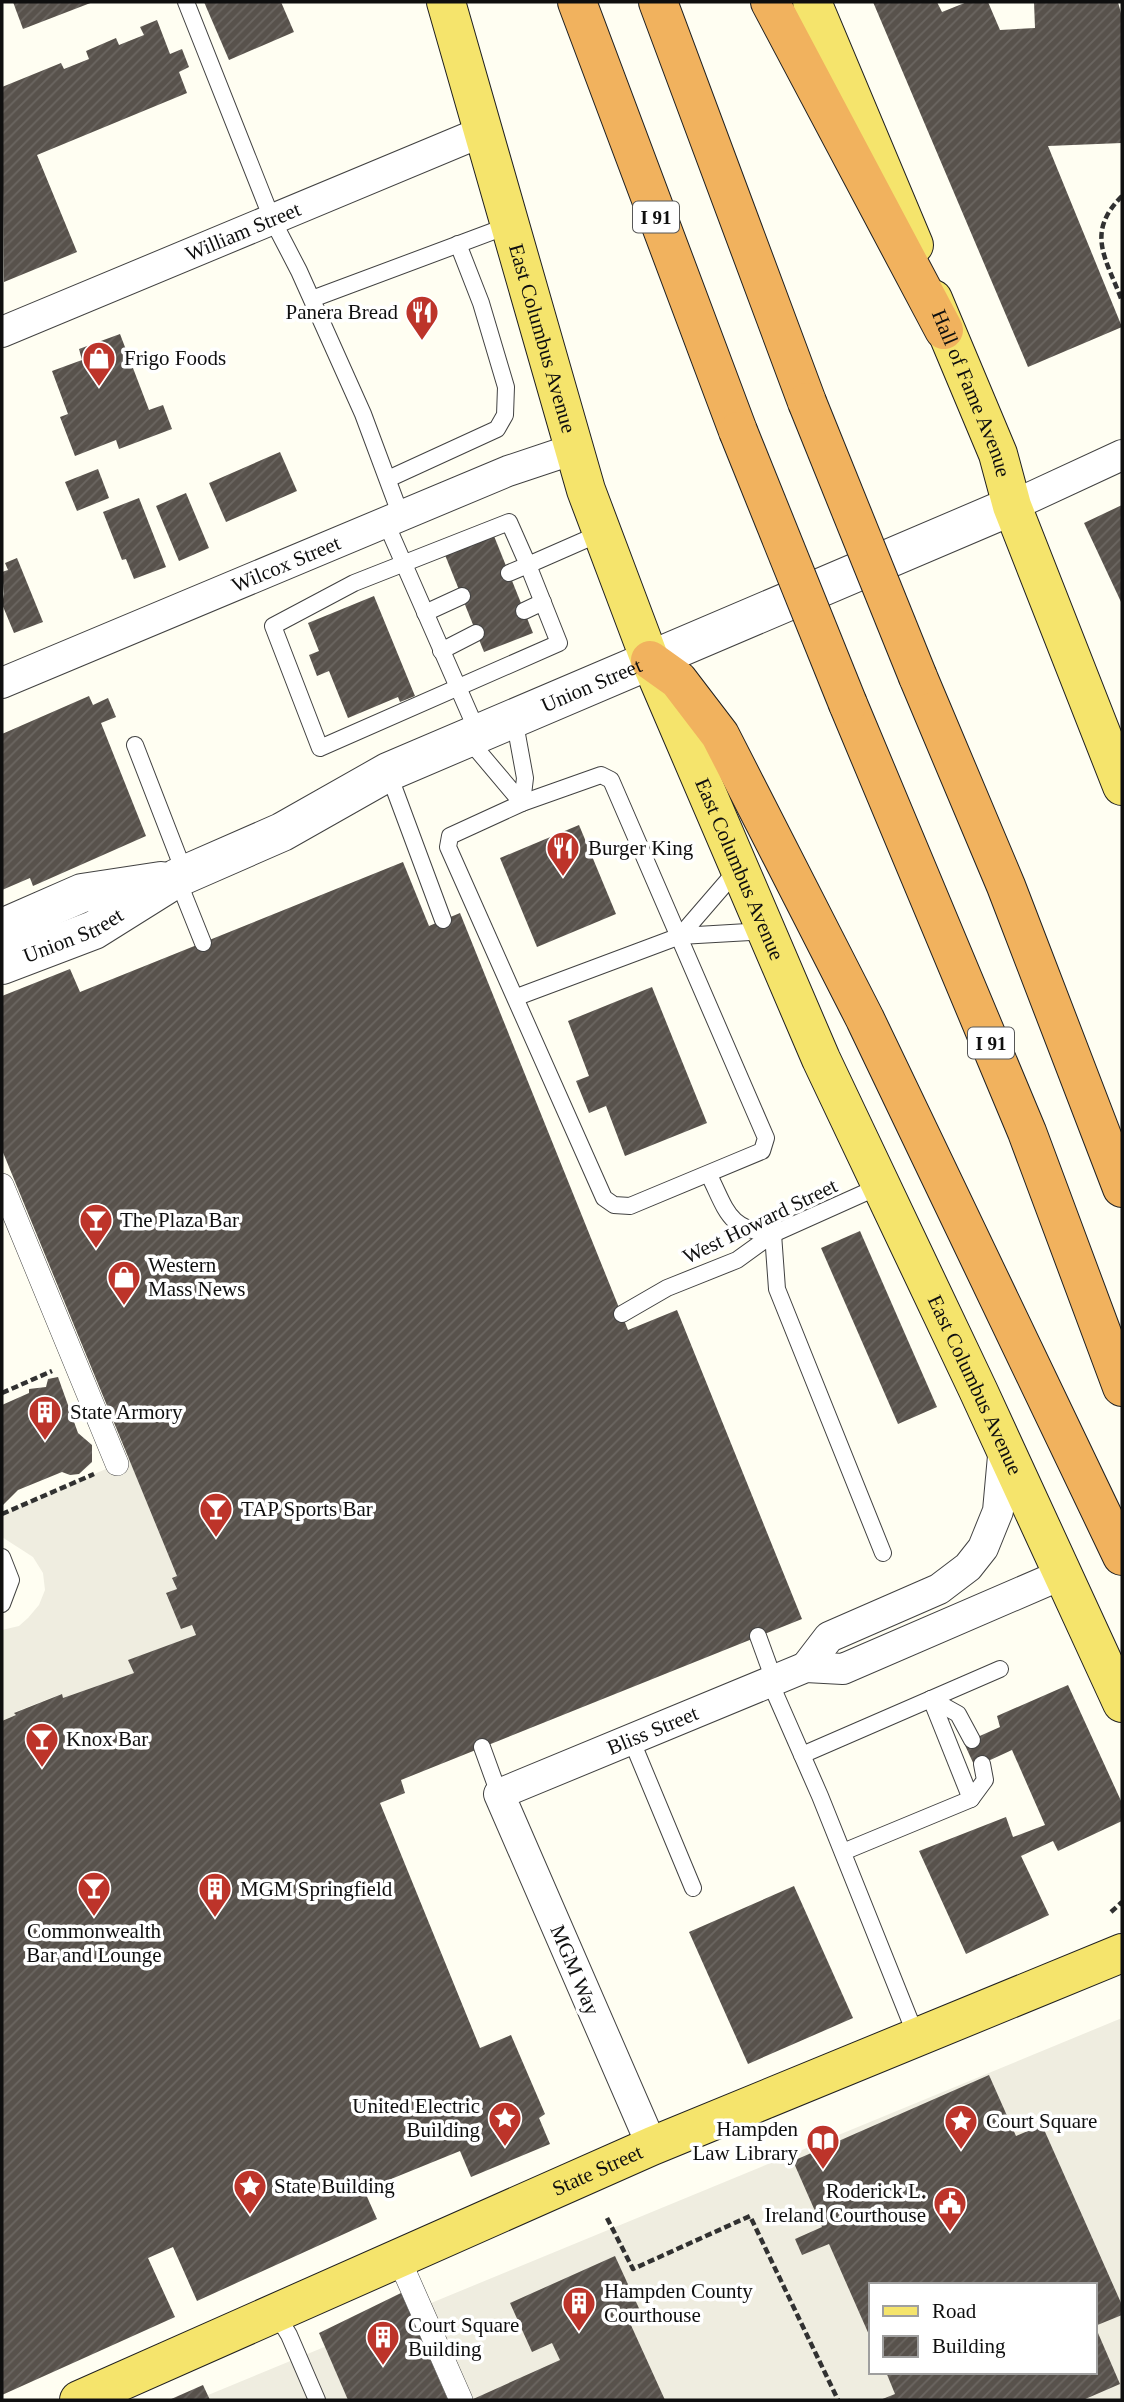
<svg xmlns="http://www.w3.org/2000/svg" width="1124" height="2402" viewBox="0 0 1124 2402" font-family="'Times New Roman',serif">
  <style>
    .plaza { fill: #efede0; fill-rule: evenodd }
    .building { fill: url(#building-hatch) }
    .lines { fill: none; stroke-linecap: round; stroke-linejoin: round }
    .service-casing { stroke: #424242; stroke-width: 18 }
    .pedestrian-casing { stroke: #424242; stroke-width: 24 }
    .minor-casing { stroke: #424242; stroke-width: 32 }
    .tertiary-casing { stroke: #424242; stroke-width: 40 }
    .primary-casing { stroke: #202020; stroke-width: 40 }
    .motorway-casing { stroke: #202020; stroke-width: 40 }
    .path { stroke: #313131; stroke-width: 4.5; stroke-dasharray: 7 3.5; stroke-linecap: butt }
    .service { stroke: #fff; stroke-width: 16 }
    .pedestrian { stroke: #fff; stroke-width: 23 }
    .minor { stroke: #fff; stroke-width: 30 }
    .tertiary { stroke: #fff; stroke-width: 38 }
    .primary { stroke: #f5e46c; stroke-width: 38 }
    .motorway { stroke: #f1b25e; stroke-width: 38 }
    .motorway-bridge-casing { stroke: #202020; stroke-width: 40; stroke-linecap: butt }
    .motorway-bridge { stroke: #f1b25e; stroke-width: 38 }
    .labels { text-anchor: middle; stroke-width: 7; stroke-linejoin: round; paint-order: stroke }
    .shield { fill: #fff; stroke: #575757; stroke-width: 2 }
    .shield-label { font-size: 19px; font-weight: bold; fill: #0f0f0f }
    .street-label { font-size: 21px; fill: #0f0f0f; stroke: #fff }
    .poi-label { font-size: 21px; fill: #0f0f0f; stroke: #fff; text-anchor: start }
  </style>
  <defs>
    <pattern id="building-hatch" width="6" height="6" patternUnits="userSpaceOnUse" patternTransform="scale(1.75)"><rect width="6" height="6" fill="#58524c"/><path d="M-1 1l2-2M0 6l6-6M5 7l2-2" fill="none" stroke="#6b6661"/></pattern>
  </defs>
  <rect width="100%" height="100%" fill="#fffef2"/>
  <g class="plaza">
    <path d="M129 1459 177 1576 172 1579 177 1589 166 1594 181 1628 192 1625 196 1635 129 1660 134 1673 63 1698 61 1694 15 1712 16 1715 2 1721V1630L19 1626 28 1618 39 1605 45 1590 43 1573 33 1557 2 1537V1514Z"/>
    <path d="M1122 2018V2400H196ZM870 2285H1094V2372H870Z"/>
  </g>
  <g class="building">
    <path d="M13 2H93L23 29Z"/>
    <path d="M204 2H281L294 32 229 60Z"/>
    <path d="M873 2H937L942 12 967 2H988L1000 30 1035 28 1034 2H1118L1122 17V143L1048 146 1122 327 1028 367Z"/>
    <path d="M157 20 170 54 182 49 189 67 179 72 187 93 37 155 77 252 4 282 2 87 61 63 64 69 89 59 86 51 116 38 119 45 144 35 140 27Z"/>
    <path d="M120 334 149 410 163 405 172 429 119 449 116 440 75 456 60 417 68 414 52 371 82 360 79 349Z"/>
    <path d="M280 452 297 491 226 522 209 483Z"/>
    <path d="M98 469 109 498 77 511 65 482Z"/>
    <path d="M186 493 209 548 179 561 156 506Z"/>
    <path d="M139 498 166 567 134 579 126 559 122 560 103 512Z"/>
    <path d="M1122 505V604L1084 523Z"/>
    <path d="M494 536 533 633 484 652 445 555Z"/>
    <path d="M17 558 43 622 14 633 2 604 4 594 2 572 8 570 5 563Z"/>
    <path d="M374 596 415 696 400 702 398 697 348 718 329 671 317 676 309 655 319 651 308 623Z"/>
    <path d="M89 696 93 705 108 698 116 717 101 723 146 836 33 886 30 878 2 890V734Z"/>
    <path d="M579 825 616 914 537 947 500 858Z"/>
    <path d="M403 862 429 926 460 913 628 1330 677 1310 802 1619 401 1780 405 1793 380 1803 480 2048 511 2035 545 2114 539 2118 550 2144 471 2177 460 2151 364 2190 377 2219 197 2301 173 2247 148 2258 175 2317 2 2395V1721L16 1715 14 1713 62 1694 63 1698 134 1673 128 1660 196 1635 192 1625 181 1629 166 1593 177 1589 172 1578 177 1576 2 1150V996L70 969 80 992Z"/>
    <path d="M652 987 707 1123 625 1156 606 1106 589 1113 576 1081 589 1076 568 1021Z"/>
    <path d="M860 1231 937 1407 898 1424 821 1248Z"/>
    <path d="M58 1377 78 1433 92 1445V1462L79 1474 70 1475 62 1472 18 1490 2 1506V1405L29 1393V1389L46 1387 48 1379Z"/>
    <path d="M1068 1685 1122 1803V1821L1058 1851 1053 1841 1021 1856 1049 1915 966 1954 919 1851 1006 1817 1013 1837 1045 1825 1012 1750 975 1767 964 1743 1000 1727 997 1716Z"/>
    <path d="M794 1886 853 2018 748 2064 689 1932Z"/>
    <path d="M989 2075 1016 2136 1042 2125 1122 2305V2315L1095 2326 1120 2384 1083 2400H880L895 2394 886 2372H1094V2285H870V2337L829 2244 802 2255 795 2239 822 2227 793 2161Z"/>
    <path d="M615 2256 643 2317 630 2323 665 2400H471L560 2360 552 2343 532 2352 510 2303Z"/>
    <path d="M401 2293 448 2400H348L319 2333Z"/>
    <path d="M203 2385 210 2400H169Z"/>
  </g>
  <g class="lines">
    <defs>
      <g id="service">
        <path d="M186 2 272 219 299 271 363 414 401 516"/>
        <path d="M312 299 510 225"/>
        <path d="M388 479 497 429 505 415 506 387 481 303 458 244"/>
        <path d="M386 523 478 733"/>
        <path d="M509 573 528 565 509 522 354 583 273 626 320 748 559 643 528 565 601 533"/>
        <path d="M524 611 543 602"/>
        <path d="M425 613 462 596"/>
        <path d="M441 651 476 633"/>
        <path d="M468 739 522 803 525 778 514 718"/>
        <path d="M135 745 185 874"/>
        <path d="M388 772 443 920"/>
        <path d="M601 775 611 780 766 1138 762 1151 630 1206 614 1205 604 1198 448 847 450 836 522 803Z"/>
        <path d="M737 870 680 936 766 931"/>
        <path d="M177 878 203 943"/>
        <path d="M517 997 680 936"/>
        <path d="M709 1175C727 1211 728 1230 773 1234"/>
        <path d="M773 1234 777 1289 883 1553"/>
        <path d="M622 1314 667 1288 737 1260 773 1234 880 1186"/>
        <path d="M2 1557 11 1580 2 1604"/>
        <path d="M758 1636 774 1680"/>
        <path d="M770 1682 820 1796 917 2038"/>
        <path d="M931 1699 971 1799"/>
        <path d="M931 1699 958 1714 972 1740"/>
        <path d="M631 1739 693 1888"/>
        <path d="M482 1747 499 1794"/>
        <path d="M802 1755 1000 1669"/>
        <path d="M843 1852 971 1799 985 1780 982 1764"/>
        <path d="M275 2312 289 2335 317 2400"/>
      </g>
      <g id="pedestrian">
        <path d="M2 1185 117 1464"/>
        <path d="M398 2257 461 2400"/>
      </g>
      <g id="minor">
        <path id="s1" d="M2 332 484 131"/>
        <path d="M1012 506 1122 455"/>
        <path id="s2" d="M2 683 508 471 574 449"/>
        <path d="M806 1667 829 1637 939 1589 968 1567 983 1548 998 1511 1004 1445"/>
        <path id="s3" d="M652 2146 499 1794 806 1667 843 1669 1063 1574"/>
      </g>
      <g id="tertiary">
        <path d="M2 928 82 893 161 881"/>
        <path id="s4" d="M2 965 94 930 177 878 282 832 388 772 1012 506"/>
      </g>
      <g id="primary">
        <path id="s5" d="M446 2 586 490 650 660 821 1059 978 1390 1122 1703"/>
        <path d="M812 2 914 245"/>
        <path id="s6" d="M933 299 998 454 1012 506 1122 786"/>
        <path id="s7" d="M79 2400 652 2146 1122 1953"/>
      </g>
      <g id="motorway">
        <path d="M577 2 738 431"/>
        <path d="M658 2 807 402"/>
        <path d="M770 2 944 330"/>
        <path d="M650 660 678 680 720 735 865 1019 1122 1556"/>
        <path d="M918 677 1006 886 1122 1188"/>
        <path d="M848 704 1027 1132 1122 1387"/>
      </g>
    </defs>
    <use href="#service" class="service-casing"/>
    <use href="#pedestrian" class="pedestrian-casing"/>
    <use href="#minor" class="minor-casing"/>
    <use href="#tertiary" class="tertiary-casing"/>
    <use href="#primary" class="primary-casing"/>
    <use href="#motorway" class="motorway-casing"/>
    <g class="path">
      <path d="M1122 196C1085 233 1106 258 1122 301"/>
      <path d="M2 1393 52 1371"/>
      <path d="M2 1514 94 1474"/>
      <path d="M1111 1912 1122 1902"/>
      <path d="M607 2218 633 2269 750 2216 838 2400"/>
    </g>
    <use href="#service" class="service"/>
    <use href="#pedestrian" class="pedestrian"/>
    <use href="#minor" class="minor"/>
    <use href="#tertiary" class="tertiary"/>
    <use href="#primary" class="primary"/>
    <use href="#motorway" class="motorway"/>
    <defs>
      <g id="motorway-bridge">
        <path d="M807 402 918 677"/>
        <path d="M738 431 848 704"/>
      </g>
    </defs>
    <use href="#motorway-bridge" class="motorway-bridge-casing"/>
    <use href="#motorway-bridge" class="motorway-bridge"/>
  </g>
  <defs>
    <symbol id="restaurant-pin" viewBox="-11 -11 22 30"><path d="M0 17L-7.5 6A9.5 9.5 0 1 1 7.5 6Z" fill="#bd342a" stroke="#fff"/><path d="M-5-6h1v4h1v-4h1v4h1v-4h1v5L-1.5 .5V6h-2V.5L-5-1ZM5-6V6H3V1.5H1.5Q1.5-4 5-6Z" fill="#fff"/></symbol>
    <symbol id="shop-pin" viewBox="-11 -11 22 30"><path d="M0 17L-7.5 6A9.5 9.5 0 1 1 7.5 6Z" fill="#bd342a" stroke="#fff"/><path d="M-5-2.5h2.3a2.7 3.5 0 0 1 5.4 0H5L5.5 6h-11ZM-1.5-2.5h3a1.5 2.3 0 0 0-3 0Z" fill="#fff"/></symbol>
    <symbol id="bar-pin" viewBox="-11 -11 22 30"><path d="M0 17L-7.5 6A9.5 9.5 0 1 1 7.5 6Z" fill="#bd342a" stroke="#fff"/><path d="M-6-5H6L.8 .8V4.5H3.5V6h-7V4.5H-.8V.8Z" fill="#fff"/></symbol>
    <symbol id="building-pin" viewBox="-11 -11 22 30"><path d="M0 17L-7.5 6A9.5 9.5 0 1 1 7.5 6Z" fill="#bd342a" stroke="#fff"/><path d="M-4-6H4V6H1V3H-1V6H-4ZM-2.5-4.3h1.7v1.8h-1.7ZM.8-4.3h1.7v1.8H.8ZM-2.5-1h1.7V.8h-1.7ZM.8-1h1.7V.8H.8Z" fill="#fff"/></symbol>
    <symbol id="sight-pin" viewBox="-11 -11 22 30"><path d="M0 17L-7.5 6A9.5 9.5 0 1 1 7.5 6Z" fill="#bd342a" stroke="#fff"/><path d="M0-6L1.8-2.2L6-1.7L2.9 1.2L3.7 5.4L0 3.3L-3.7 5.4L-2.9 1.2L-6-1.7L-1.8-2.2Z" fill="#fff"/></symbol>
    <symbol id="library-pin" viewBox="-11 -11 22 30"><path d="M0 17L-7.5 6A9.5 9.5 0 1 1 7.5 6Z" fill="#bd342a" stroke="#fff"/><path d="M-6-4Q-3-5.5-.7-3.5V5Q-3 3-6 4ZM6-4Q3-5.5 .7-3.5V5Q3 3 6 4Z" fill="#fff"/></symbol>
    <symbol id="civic-pin" viewBox="-11 -11 22 30"><path d="M0 17L-7.5 6A9.5 9.5 0 1 1 7.5 6Z" fill="#bd342a" stroke="#fff"/><path d="M-.6-6.5H3V-4.5H.6V-3L4-1V1h2V6H-6V1h2V-1L-.6-3ZM-1.2 2.5V6h2.4V2.5Z" fill="#fff"/></symbol>
  </defs>
  <g fill-rule="evenodd">
    <use href="#restaurant-pin" x="403" y="293" width="38" height="52"/>
    <use href="#shop-pin" x="80" y="339" width="38" height="52"/>
    <use href="#restaurant-pin" x="544" y="829" width="38" height="52"/>
    <use href="#bar-pin" x="77" y="1201" width="38" height="52"/>
    <use href="#shop-pin" x="105" y="1258" width="38" height="52"/>
    <use href="#building-pin" x="26" y="1393" width="38" height="52"/>
    <use href="#bar-pin" x="197" y="1490" width="38" height="52"/>
    <use href="#bar-pin" x="23" y="1720" width="38" height="52"/>
    <use href="#bar-pin" x="75" y="1869" width="38" height="52"/>
    <use href="#building-pin" x="196" y="1870" width="38" height="52"/>
    <use href="#sight-pin" x="486" y="2099" width="38" height="52"/>
    <use href="#sight-pin" x="942" y="2102" width="38" height="52"/>
    <use href="#library-pin" x="804" y="2122" width="38" height="52"/>
    <use href="#sight-pin" x="231" y="2167" width="38" height="52"/>
    <use href="#civic-pin" x="931" y="2184" width="38" height="52"/>
    <use href="#building-pin" x="560" y="2284" width="38" height="52"/>
    <use href="#building-pin" x="364" y="2318" width="38" height="52"/>
  </g>
  <g class="labels">
    <g class="shield">
      <rect x="633" y="201.5" width="46" height="31" rx="5"/>
      <rect x="968" y="1027.5" width="46" height="31" rx="5"/>
    </g>
    <g class="shield-label">
      <text x="656" y="224">I 91</text>
      <text x="991" y="1050">I 91</text>
    </g>
    <g class="street-label">
      <text dy="7" stroke="none"><textPath href="#s1" startOffset="261">William Street</textPath></text>
      <text dy="7" stroke="none"><textPath href="#s5" startOffset="350">East Columbus Avenue</textPath></text>
      <text dy="7" stroke="none"><textPath href="#s6" startOffset="102">Hall of Fame Avenue</textPath></text>
      <text dy="7" stroke="none"><textPath href="#s2" startOffset="308">Wilcox Street</textPath></text>
      <text dy="7" stroke="none"><textPath href="#s4" startOffset="654">Union Street</textPath></text>
      <text dy="7" stroke="none"><textPath href="#s5" startOffset="917">East Columbus Avenue</textPath></text>
      <text dy="7" stroke="none"><textPath href="#s4" startOffset="77">Union Street</textPath></text>
      <text transform="translate(760 1221) rotate(-26)" y="7">West Howard Street</text>
      <text dy="7" stroke="none"><textPath href="#s5" startOffset="1484">East Columbus Avenue</textPath></text>
      <text dy="7" stroke="none"><textPath href="#s3" startOffset="550">Bliss Street</textPath></text>
      <text transform="translate(575 1970) rotate(67)" y="7">MGM Way</text>
      <text dy="7" stroke="none"><textPath href="#s7" startOffset="567">State Street</textPath></text>
    </g>
    <g class="poi-label">
      <text x="398" y="319" text-anchor="end">Panera Bread</text>
      <text x="124" y="365">Frigo Foods</text>
      <text x="588" y="855">Burger King</text>
      <text x="120" y="1227">The Plaza Bar</text>
      <text x="148" y="1272">Western<tspan x="148" dy="24">Mass News</tspan></text>
      <text x="70" y="1419">State Armory</text>
      <text x="241" y="1516">TAP Sports Bar</text>
      <text x="66" y="1746">Knox Bar</text>
      <text x="240" y="1896">MGM Springfield</text>
      <text x="94" y="1938" text-anchor="middle">Commonwealth<tspan x="94" dy="24">Bar and Lounge</tspan></text>
      <text x="480" y="2113" text-anchor="end">United Electric<tspan x="480" dy="24">Building</tspan></text>
      <text x="986" y="2128">Court Square</text>
      <text x="798" y="2136" text-anchor="end">Hampden<tspan x="798" dy="24">Law Library</tspan></text>
      <text x="274" y="2193">State Building</text>
      <text x="926" y="2198" text-anchor="end">Roderick L.<tspan x="926" dy="24">Ireland Courthouse</tspan></text>
      <text x="604" y="2298">Hampden County<tspan x="604" dy="24">Courthouse</tspan></text>
      <text x="408" y="2332">Court Square<tspan x="408" dy="24">Building</tspan></text>
    </g>
  </g>
  <rect width="1124" height="2402" fill="none" stroke="#0f0f0f" stroke-width="7"/>
  <rect x="869" y="2283" width="228" height="91" fill="#ffffff" stroke="#9f9f9f" stroke-width="2"/>
  <rect x="883" y="2306" width="35" height="10" fill="#f5e46c" stroke="#9f9f9f" stroke-width="2"/>
  <text x="932" y="2318" font-size="21" fill="#0f0f0f">Road</text>
  <rect x="883" y="2336" width="35" height="21" fill="url(#building-hatch)" stroke="#9f9f9f" stroke-width="2"/>
  <text x="932" y="2353" font-size="21" fill="#0f0f0f">Building</text>
</svg>
